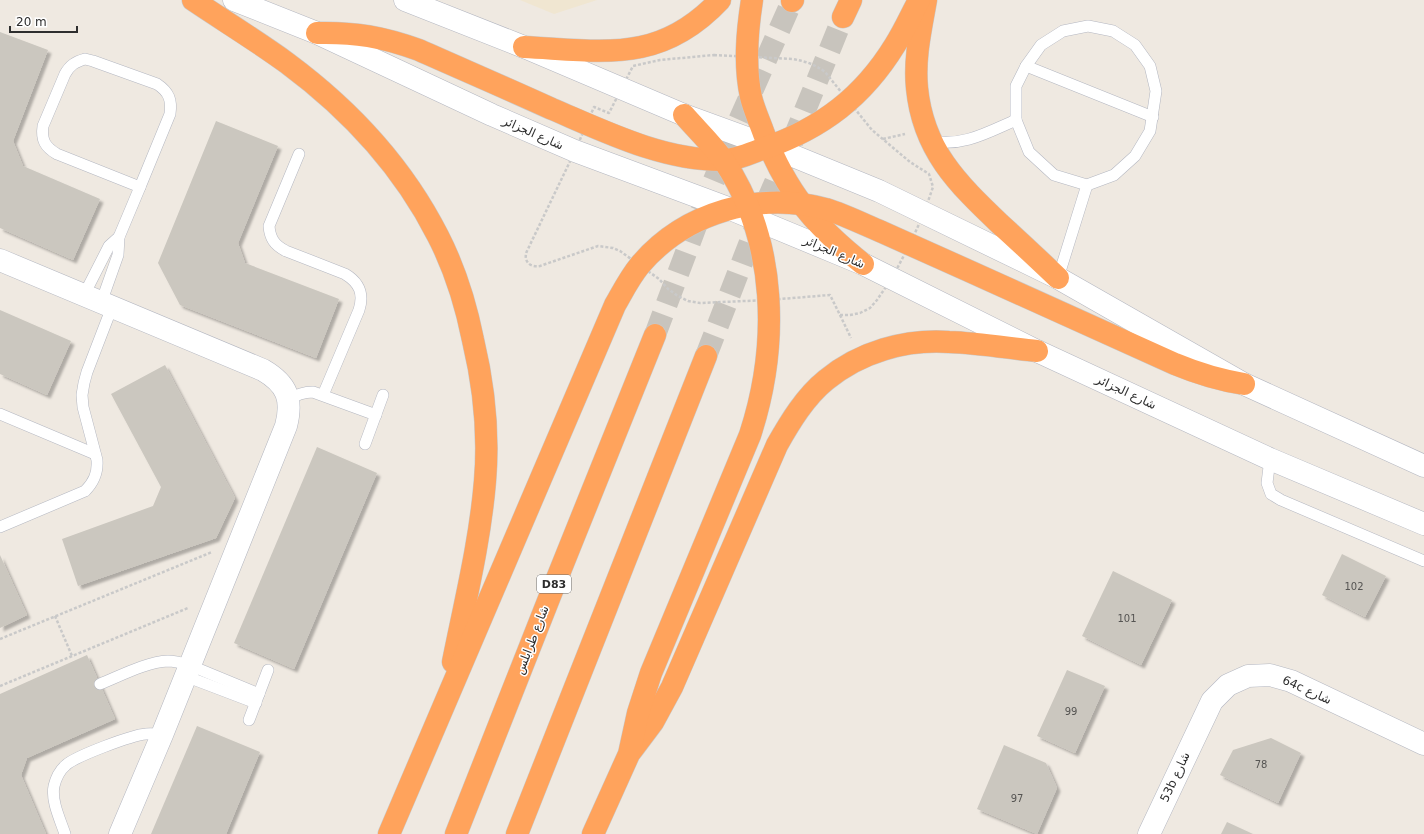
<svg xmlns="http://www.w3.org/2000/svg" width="1424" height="834" viewBox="0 0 1424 834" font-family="'DejaVu Sans',Vazirmatn,sans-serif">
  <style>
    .education { fill: #f0e6d1 }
    .building { fill: #cbc7bf; filter: url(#shadow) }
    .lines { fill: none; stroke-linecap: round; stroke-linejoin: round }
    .motorway-tunnel { stroke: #c8c4bd; stroke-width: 22; stroke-dasharray: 22 11; stroke-linecap: butt }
    .service-casing { stroke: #b4b7c1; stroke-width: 12 }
    .minor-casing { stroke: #b4b7c1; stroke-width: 23 }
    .secondary-casing { stroke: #b4b7c1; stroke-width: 23 }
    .motorway-casing { stroke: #c9c9c9; stroke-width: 23 }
    .path { stroke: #c9c9c9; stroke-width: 2.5; stroke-dasharray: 3 2; stroke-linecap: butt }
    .service { stroke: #fff; stroke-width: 11 }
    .minor { stroke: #fff; stroke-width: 22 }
    .secondary { stroke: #fff; stroke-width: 22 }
    .motorway { stroke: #ffa35c; stroke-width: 22 }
    .labels { text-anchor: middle; stroke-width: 3; stroke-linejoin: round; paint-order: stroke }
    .number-label { font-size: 10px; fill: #555452 }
    .shield { fill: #fff; stroke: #6d6d6d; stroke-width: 1 }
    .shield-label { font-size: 11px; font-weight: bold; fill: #2e2e2e }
    .street-label { font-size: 12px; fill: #2e2e2e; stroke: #fff }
  </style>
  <defs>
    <filter id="shadow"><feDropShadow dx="3.5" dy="3.5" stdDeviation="1" flood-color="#0004"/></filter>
  </defs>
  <rect width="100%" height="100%" fill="#efe9e1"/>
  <path class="education" d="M520 0H597L554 14Z"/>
  <g class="building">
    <path d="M0 32 48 50 13 141 23 166 100 199 73 260 0 228Z"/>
    <path d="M216 121 278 146 238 243 245 263 339 299 316 358 180 305 158 263Z"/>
    <path d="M0 310 71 341 47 395 0 374Z"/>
    <path d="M165 365 235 498 216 538 78 586 62 539 153 506 161 487 111 394Z"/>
    <path d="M317 447 377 473 294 669 234 643Z"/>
    <path d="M1342 554 1386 576 1365 617 1322 595Z"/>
    <path d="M0 555 27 615 0 628Z"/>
    <path d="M1113 571 1172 600 1141 665 1082 636Z"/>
    <path d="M87 655 115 719 27 758 21 775 46 834H0V694Z"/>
    <path d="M1067 670 1105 686 1075 753 1037 736Z"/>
    <path d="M197 726 260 752 226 834H151Z"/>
    <path d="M1271 738 1301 753 1278 803 1220 775 1233 750Z"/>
    <path d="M1004 745 1046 763 1057 788 1037 834 977 809Z"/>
    <path d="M1227 822 1253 834H1221Z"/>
  </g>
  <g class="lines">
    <g class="motorway-tunnel">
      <path d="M655 335 705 202 734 132 792 1"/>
      <path d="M706 356 755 229 786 157 843 17"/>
    </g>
    <defs>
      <g id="service">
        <path d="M1088 26 1113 31 1135 45 1150 66 1156 91 1150 131 1135 156 1114 175 1087 185 1054 175 1029 152 1016 120V86L1026 66 1041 45 1063 31Z"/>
        <path d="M85 59 93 61 157 84C169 92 172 100 170 114L140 187 57 154C45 147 41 140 43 126L65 74C70 65 75 62 85 59Z"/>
        <path d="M1026 66 1153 117"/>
        <path d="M932 141C963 147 988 132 1016 120"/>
        <path d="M299 154 269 226C270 238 274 245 286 251L345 274C360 283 364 294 359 310L323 395"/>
        <path d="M1058 278 1087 185"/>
        <path d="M84 295 109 246 119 237"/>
        <path d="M101 303 118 255 119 237 140 187"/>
        <path d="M288 400C297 394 304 392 313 392L376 415"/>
        <path d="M0 414 95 454"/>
        <path d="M365 444 383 395"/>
        <path d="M1270 459 1267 483 1271 494 1281 500 1424 561"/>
        <path d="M0 527 85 491C94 482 98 473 97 460L83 407 82 395 84 383 87 372 112 307"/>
        <path d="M185 676 256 703"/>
        <path d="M100 684C120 676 146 662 168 661 175 661 182 663 189 665L259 694"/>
        <path d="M249 720 268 670"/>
        <path d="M65 834C60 819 51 801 54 786 56 778 60 770 66 765 76 756 132 735 146 734 152 733 157 734 162 735"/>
      </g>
      <g id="minor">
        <path d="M0 260 263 370C287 384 293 399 286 426L162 735 120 834"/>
        <path d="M1149 834 1212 701 1228 685 1248 676 1270 675 1291 681 1424 744"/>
      </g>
      <g id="secondary">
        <path d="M234 0 317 33 492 115 575 151 728 208 863 264 1037 351 1270 459 1424 524"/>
        <path d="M405 0 524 47 684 115 769 146 879 191 1058 278 1244 384 1424 466"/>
      </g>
      <g id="motorway">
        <path d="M193 0C224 21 257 41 287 63 349 109 403 167 438 236 455 269 466 305 473 340 484 386 489 434 485 481 480 542 465 602 453 662"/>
        <path d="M752 0C747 32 744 65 751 97 754 110 760 122 764 134 787 193 814 225 863 264"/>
        <path d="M926 0C921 29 914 58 917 88 923 150 957 183 1000 224 1020 242 1039 260 1058 278"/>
        <path d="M792 1 793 0"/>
        <path d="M843 17 851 0"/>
        <path d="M317 33C355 32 383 37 419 50 464 70 508 89 552 109 606 132 662 160 721 160 734 161 753 152 765 148 822 128 863 97 895 45 904 31 911 15 919 0"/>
        <path d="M524 47C604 51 660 64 720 0"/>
        <path d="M632 750 653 722 672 687 777 445C790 422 805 397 826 380 860 352 905 339 949 342 978 343 1008 348 1037 351"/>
        <path d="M389 834 615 305C623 291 630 277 640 265 685 212 759 191 826 209 845 215 863 224 882 232 911 245 940 258 969 271 1038 302 1107 333 1175 364 1199 374 1219 380 1244 384"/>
        <path d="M456 834 550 596 655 335"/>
        <path d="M517 834 706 356"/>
        <path d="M593 834 629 754 638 713 651 673 750 435C779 346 778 242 724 161 713 145 697 130 684 115"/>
      </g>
    </defs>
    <use href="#service" class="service-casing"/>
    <use href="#minor" class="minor-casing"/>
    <use href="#secondary" class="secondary-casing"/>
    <use href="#motorway" class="motorway-casing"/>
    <g class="path">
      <path d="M714 55 792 59C805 61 814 64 825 72L872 130 910 162 929 174 933 187 924 213 910 244 892 278 877 300 870 308 860 313 850 315H840L830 295 768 300 700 303 688 301 678 296 668 289 659 279 620 251 613 248 598 246 540 266C529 268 523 260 527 251L575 151 594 107 609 113 633 66 660 60Z"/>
      <path d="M883 139 905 134"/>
      <path d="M840 315 851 338"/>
      <path d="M55 616 72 656"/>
      <path d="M0 639 212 552"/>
      <path d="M0 686 188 608"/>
    </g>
    <use href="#service" class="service"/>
    <use href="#minor" class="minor"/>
    <use href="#secondary" class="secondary"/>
    <use href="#motorway" class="motorway"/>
  </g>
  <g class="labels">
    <g class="number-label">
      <text x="1354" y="590">102</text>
      <text x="1127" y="622">101</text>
      <text x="1071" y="715">99</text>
      <text x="1261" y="768">78</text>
      <text x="1017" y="802">97</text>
    </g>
    <rect class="shield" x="537" y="575" width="34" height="18" rx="3"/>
    <g class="shield-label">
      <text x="554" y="588">D83</text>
    </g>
    <g class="street-label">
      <text transform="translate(533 133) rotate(24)" y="4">شارع الجزائر</text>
      <text transform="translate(834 252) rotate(23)" y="4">شارع الجزائر</text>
      <text transform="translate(1126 392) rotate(25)" y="4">شارع الجزائر</text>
      <text transform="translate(532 640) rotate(-69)" y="4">شارع طرابلس</text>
      <text transform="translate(1307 690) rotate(24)" y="4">64c شارع</text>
      <text transform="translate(1175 777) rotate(-65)" y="4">53b شارع</text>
    </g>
  </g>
  <path d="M10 26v6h67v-6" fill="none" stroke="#2e2e2e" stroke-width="2"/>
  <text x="16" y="26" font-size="12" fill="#2e2e2e" stroke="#ffffff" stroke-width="3" paint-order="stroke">20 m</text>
</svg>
